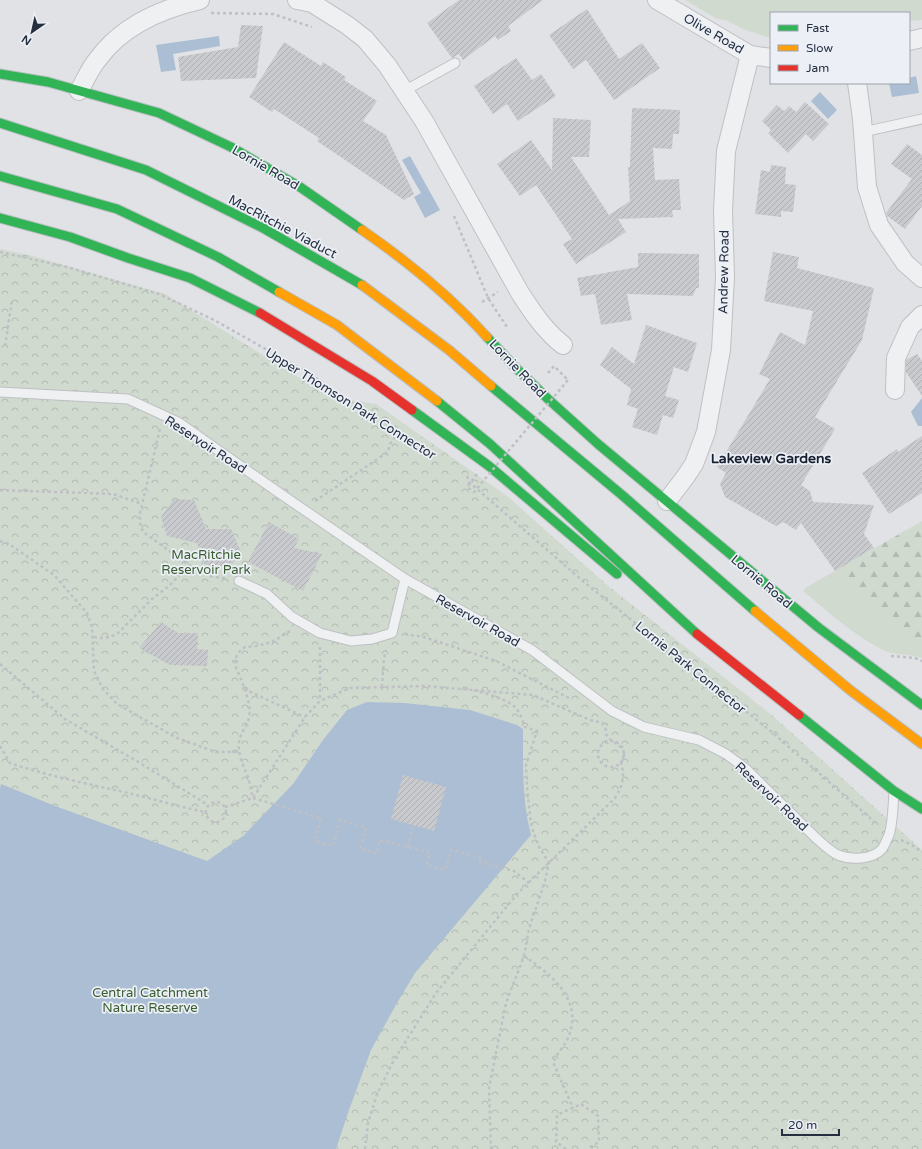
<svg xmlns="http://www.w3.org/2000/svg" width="922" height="1149" viewBox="0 0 922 1149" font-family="'Varela Round',sans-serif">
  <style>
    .green { fill: #d0dacf }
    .forest { fill: url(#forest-firs) }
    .park { fill: url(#park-crowns) }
    .water { fill: #abbed4 }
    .building { fill: url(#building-hatch) }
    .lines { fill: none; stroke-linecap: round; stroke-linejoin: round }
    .lane-casing { stroke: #bec0c3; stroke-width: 11 }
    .street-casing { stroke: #bec0c3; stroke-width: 20 }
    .fast-casing { stroke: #bbbfc3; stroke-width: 11 }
    .slow-casing { stroke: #bbbfc3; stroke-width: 11 }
    .jam-casing { stroke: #bbbfc3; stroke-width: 11 }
    .path { stroke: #bfc0c5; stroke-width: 2.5; stroke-dasharray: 3 3; stroke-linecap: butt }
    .lane { stroke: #eff0f2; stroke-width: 9 }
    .street { stroke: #eff0f2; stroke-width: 18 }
    .fast { stroke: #30b455; stroke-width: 9 }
    .slow { stroke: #ff9f0a; stroke-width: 9 }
    .jam { stroke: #e5322d; stroke-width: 9 }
    .path-bridge { stroke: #bfc0c5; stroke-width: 2.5; stroke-dasharray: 3 3; stroke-linecap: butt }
    .labels { text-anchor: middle; stroke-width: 3.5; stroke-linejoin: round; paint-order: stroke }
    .street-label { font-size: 13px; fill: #252f40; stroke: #ecf0f6 }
    .park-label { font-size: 13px; fill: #395d31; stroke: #ecf0f6 }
    .neighbourhood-label { font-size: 14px; font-weight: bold; fill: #172030; stroke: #ecf0f6 }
  </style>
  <defs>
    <pattern id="forest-firs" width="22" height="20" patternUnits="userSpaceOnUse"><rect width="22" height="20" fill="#d0dacf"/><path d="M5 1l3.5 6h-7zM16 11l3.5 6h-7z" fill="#b2bbb3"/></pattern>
    <pattern id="park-crowns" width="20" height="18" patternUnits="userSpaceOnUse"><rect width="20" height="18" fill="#d0dacf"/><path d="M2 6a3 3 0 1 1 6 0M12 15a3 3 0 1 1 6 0" fill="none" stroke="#b2bbb3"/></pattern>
    <pattern id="building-hatch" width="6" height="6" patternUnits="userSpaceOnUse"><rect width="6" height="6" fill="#c8cacd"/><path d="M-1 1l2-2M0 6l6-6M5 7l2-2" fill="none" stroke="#acaeb1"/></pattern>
  </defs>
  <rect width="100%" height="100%" fill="#e0e2e5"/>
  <g class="green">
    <path d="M685 0H922V20L909 21V13H771V38L743 29 726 20 717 19Z"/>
    <path d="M835 571 900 633 922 647V658C910 654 892 655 883 650 853 635 829 612 803 591L807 587Z"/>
  </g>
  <path class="forest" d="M922 521V647L900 633 835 571Z"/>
  <path class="park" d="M0 249 29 255 165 294 330 397 376 404 507 496 607 585 773 716 922 850V1149H0Z"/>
  <g class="water">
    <path d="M219 36 220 46 173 54 176 70 161 72 156 45Z"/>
    <path d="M916 76 919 93 892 97 889 83H909V78Z"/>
    <path d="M820 92 837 110 828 119 811 101Z"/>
    <path d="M410 156 440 210 425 218 414 197 421 193 402 160Z"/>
    <path d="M922 398V426H918L911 412Z"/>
    <path d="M367 702 404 703 470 710 517 725 523 729C523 764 522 801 531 835L415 973 397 1003 371 1050 349 1110 336 1149H0V789L1 784 55 806 207 861 243 836 293 784 323 740 347 710Z"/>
  </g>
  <g class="building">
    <path d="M459 0H543L508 26 511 31 498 40 495 36 463 60 459 54 452 58 427 23Z"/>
    <path d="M587 9 619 59 642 43 660 68 614 100 586 60 573 69 549 35Z"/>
    <path d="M241 25 263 26 256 78 181 81 178 57 238 47Z"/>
    <path d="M284 42 321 66 323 62 346 77 344 80 377 101 363 121 386 135 414 194 404 200 317 141 319 138 274 109 272 112 249 97Z"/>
    <path d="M516 58 532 80 541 74 556 96 518 121 507 104 493 114 474 86Z"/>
    <path d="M805 102 829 124 813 141 806 134 788 153 768 133 771 130 762 121 777 105 784 111 789 106 796 112Z"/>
    <path d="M632 108 680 110 679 134H673L672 149 653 148 655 180 679 179 681 210H672L673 217 618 219 626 232 576 264 563 244 572 239 536 185 520 196 497 164 531 140 552 170 553 118 591 120 589 157H571L609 215 630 201 628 167H630Z"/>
    <path d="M907 144 922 155V206L905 229 887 216 886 213 912 179 891 164Z"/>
    <path d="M771 165 786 167 785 184 796 185 793 212 781 211V217L755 214 761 170 770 172Z"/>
    <path d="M773 252 799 257 797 268 874 288 862 340 815 417 835 429 801 485 810 491 813 502 874 505 864 534 874 548 835 571 801 523 796 530 783 522 776 526 725 497 720 484 726 473 717 467 770 379 759 374 780 332 805 345 813 311 764 301Z"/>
    <path d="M638 253 699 254V288H696L693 296 627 294 632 320 601 325 595 294 581 296 577 278 638 267Z"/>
    <path d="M646 325 697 343 688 372 674 367 665 396 679 400 673 418 663 415 657 435 632 427 638 409 627 405 631 389 600 365 612 347 634 364Z"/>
    <path d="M917 354 922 361V396L906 372V360Z"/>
    <path d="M922 436V493L889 514 862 473 897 449 898 452Z"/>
    <path d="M174 499 194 500 206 529H231L241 552 230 567 205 565 197 543 167 536 161 517Z"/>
    <path d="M269 522 299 539 294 548 322 554 303 591 248 562Z"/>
    <path d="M161 622 178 633H198L197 649 208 650 207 666 170 665 139 648Z"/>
    <path d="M403 775 446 787 434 831 391 819Z"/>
  </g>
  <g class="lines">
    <defs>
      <g id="lane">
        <path d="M404 91 455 63"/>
        <path d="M863 132 922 119"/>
        <path d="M0 392 128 399 178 422 275 490 405 579 532 650 612 711 644 727 699 740 726 754 745 768 816 838C823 844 830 851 838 855 851 860 872 860 882 849 885 845 887 839 889 835 893 823 893 805 894 792"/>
        <path d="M239 581 267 594 292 617 320 633 351 641 372 639 392 633 405 579"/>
      </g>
      <g id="street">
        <path d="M297 0 312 3 347 25 365 39 387 65 424 121 520 293C533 313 545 331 563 345"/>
        <path d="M657 0 750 55 771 58"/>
        <path d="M909 41 922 38"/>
        <path d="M857 83 862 119 867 187 879 225 905 263 922 278"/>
        <path d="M79 91C85 81 90 68 98 59 122 26 161 9 200 0"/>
        <path d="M895 390 896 358 910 327 922 315"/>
        <path d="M667 501 686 476 694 464 706 432 721 350 725 277 723 211 726 151 750 55"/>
      </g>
      <g id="fast">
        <path d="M0 74 48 82 159 113 231 147 300 187 362 230"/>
        <path d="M0 123 146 170 263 228 362 285"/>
        <path d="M0 176 117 209 218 257 279 292"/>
        <path d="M0 218 70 237 128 258 190 278 260 313"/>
        <path d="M487 337 516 368 548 399 598 444 819 628 922 705"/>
        <path d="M491 386 622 495 755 611"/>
        <path d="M437 401 490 444 697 634"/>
        <path d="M412 410 489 466 617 574"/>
        <path d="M799 715 894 791 922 809"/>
      </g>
      <g id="slow">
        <path d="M362 230C407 261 450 296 487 337"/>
        <path d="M362 285 449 350 491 386"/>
        <path d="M279 292 337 325 437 401"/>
        <path d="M755 611 850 690 922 744"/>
      </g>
      <g id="jam">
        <path d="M260 313 372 381 412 410"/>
        <path d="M697 634 799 715"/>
      </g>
    </defs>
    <use href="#lane" class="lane-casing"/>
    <use href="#street" class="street-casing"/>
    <use href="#fast" class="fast-casing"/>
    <use href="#slow" class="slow-casing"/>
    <use href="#jam" class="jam-casing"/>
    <g class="path">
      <path d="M211 13 273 14 312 27"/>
      <path d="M454 216 488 298 507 327"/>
      <path d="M0 252 67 267 159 294 214 320 310 374 358 407 399 431 436 455"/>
      <path d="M482 302 498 292"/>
      <path d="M5 346 12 300"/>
      <path d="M548 373 554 366 568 380"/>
      <path d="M160 429 140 513V523L143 532 189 565 211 576 227 579"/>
      <path d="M467 476 469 482 584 582 773 733 877 824"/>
      <path d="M0 490 113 494 142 504"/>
      <path d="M315 501 388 452 390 444 399 431"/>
      <path d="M0 541 9 544 54 575 87 613 92 627 94 671 103 689 117 704 177 738 216 752H239"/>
      <path d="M290 631 272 642 256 646 245 647C238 652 235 656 235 665 241 680 254 705 248 721 245 729 239 735 239 744 238 756 244 767 248 777 250 784 251 791 253 798L321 818 315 841 333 846 340 820 366 827 360 849 377 854 380 840 430 853 427 865 445 870 451 850 482 858 480 862 514 871 529 883"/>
      <path d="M405 634 424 637 496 661 571 699"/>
      <path d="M94 637 102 638 110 637 118 633 152 599 169 586 189 565"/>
      <path d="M320 647V701"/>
      <path d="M891 656 915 658 922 661"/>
      <path d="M0 664 65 719 140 763 208 805"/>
      <path d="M382 687 384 658 386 650"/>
      <path d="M244 689 305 717"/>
      <path d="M474 690C487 694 504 698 515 707 520 712 522 720 525 727L537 731 526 765 527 787 531 825 538 845 549 863 545 881 529 929 524 956 506 1003 489 1088 491 1149"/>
      <circle cx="611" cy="754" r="13"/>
      <path d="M0 746 10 763C48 776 89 784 128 793 154 799 179 807 205 812"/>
      <circle cx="216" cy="812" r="10"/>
      <path d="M225 807 253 798 305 717 320 701 350 688 426 686 533 695 590 720 603 723"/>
      <path d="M901 840 912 845 922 852"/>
      <path d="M408 847 413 825"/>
      <path d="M524 956C552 975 584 1000 568 1038 564 1046 557 1054 553 1062L573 1108"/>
      <path d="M365 1149 368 1123 377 1094 394 1060 436 993 517 894 615 798C623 785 625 778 621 762 631 745 611 745 606 734 605 731 606 727 606 724"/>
      <path d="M566 1149 556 1142 557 1115 581 1104 598 1116 599 1142 587 1149"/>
    </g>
    <use href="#lane" class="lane"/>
    <use href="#street" class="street"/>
    <use href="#fast" class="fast"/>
    <use href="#slow" class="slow"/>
    <use href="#jam" class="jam"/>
    <path class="path-bridge" d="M477 474 467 487 474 492 568 380"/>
  </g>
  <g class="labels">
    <g class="street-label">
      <text transform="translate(714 33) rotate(30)" y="5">Olive Road</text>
      <text transform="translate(266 167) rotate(30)" y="5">Lornie Road</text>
      <text transform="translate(283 226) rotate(28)" y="5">MacRitchie Viaduct</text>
      <text transform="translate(723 272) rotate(-89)" y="5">Andrew Road</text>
      <text transform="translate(518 368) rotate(46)" y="5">Lornie Road</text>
      <text transform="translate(351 403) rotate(32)" y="5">Upper Thomson Park Connector</text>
      <text transform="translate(206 444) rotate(33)" y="5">Reservoir Road</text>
      <text transform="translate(762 581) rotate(40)" y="5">Lornie Road</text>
      <text transform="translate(478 620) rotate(29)" y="5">Reservoir Road</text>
      <text transform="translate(691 667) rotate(39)" y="5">Lornie Park Connector</text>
      <text transform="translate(772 796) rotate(43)" y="5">Reservoir Road</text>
    </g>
    <g class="park-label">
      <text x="206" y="559">MacRitchie<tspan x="206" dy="15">Reservoir Park</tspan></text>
      <text x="150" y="997">Central Catchment<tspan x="150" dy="15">Nature Reserve</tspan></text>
    </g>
    <g class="neighbourhood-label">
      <text x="771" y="463">Lakeview Gardens</text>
    </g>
  </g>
  <rect x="770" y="12" width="140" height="72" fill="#ecf0f6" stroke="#9ca3ad"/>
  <rect x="778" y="25" width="20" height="6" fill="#30b455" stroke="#9ca3ad"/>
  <text x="806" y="32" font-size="12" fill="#252f40">Fast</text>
  <rect x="778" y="45" width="20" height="6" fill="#ff9f0a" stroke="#9ca3ad"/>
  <text x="806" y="52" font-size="12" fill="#252f40">Slow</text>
  <rect x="778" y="65" width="20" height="6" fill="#e5322d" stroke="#9ca3ad"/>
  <text x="806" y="72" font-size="12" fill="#252f40">Jam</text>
  <g transform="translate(32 32) rotate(214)" stroke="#ecf0f6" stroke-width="3" paint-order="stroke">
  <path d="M0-3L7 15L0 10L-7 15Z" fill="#252f40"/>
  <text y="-6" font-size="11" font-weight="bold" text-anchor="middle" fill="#252f40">N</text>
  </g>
  <path d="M782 1129v6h57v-6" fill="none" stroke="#252f40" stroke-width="2"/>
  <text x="788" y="1129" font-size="12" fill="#252f40" stroke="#ecf0f6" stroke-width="3" paint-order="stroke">20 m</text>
</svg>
